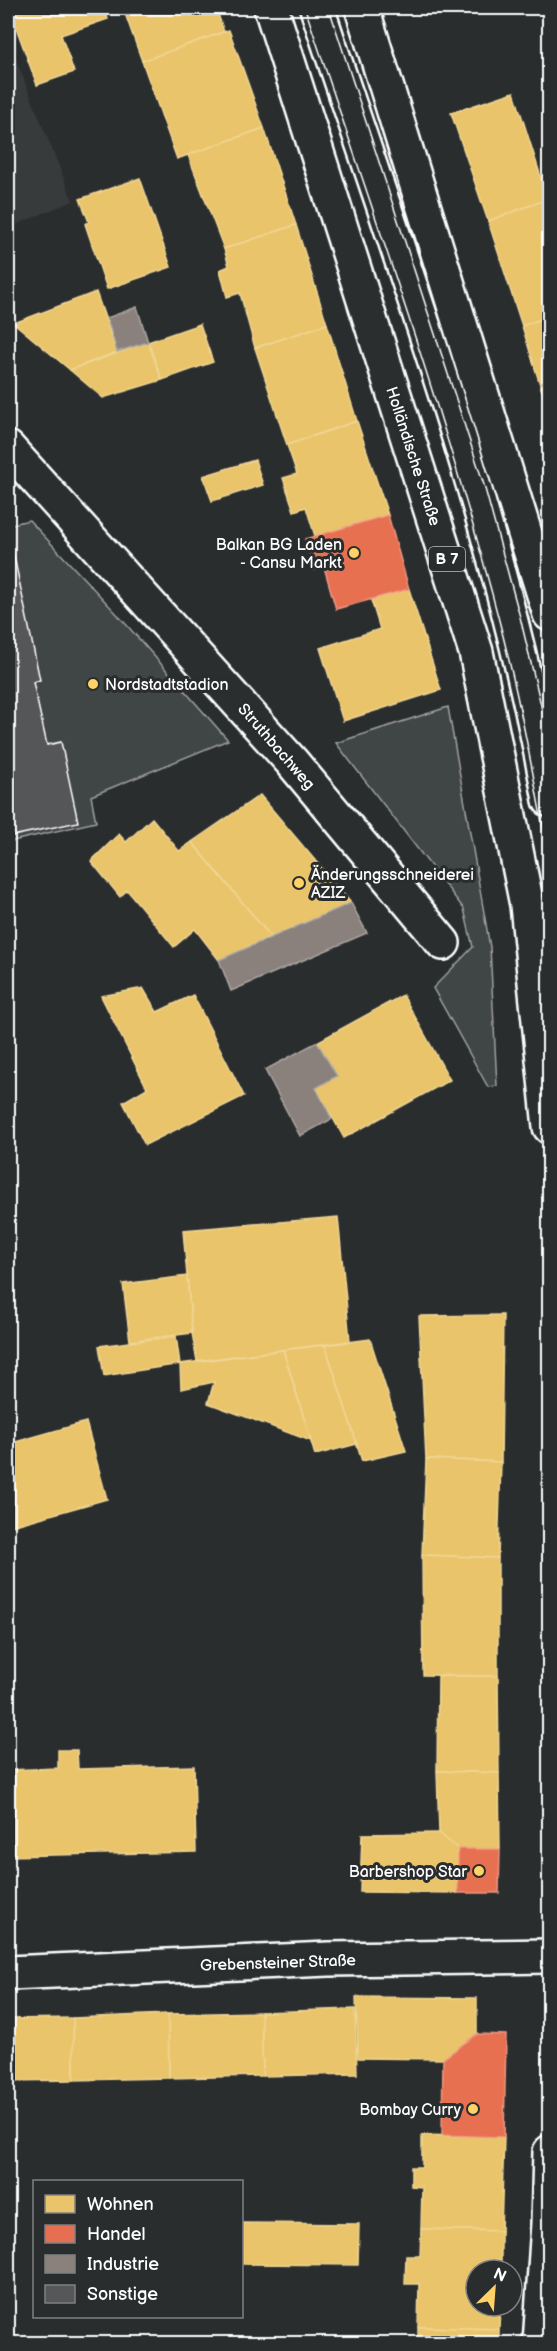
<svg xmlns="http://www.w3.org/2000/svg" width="557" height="2351" viewBox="0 0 557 2351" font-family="'Balsamiq Sans',sans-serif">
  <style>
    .built { fill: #373a3b }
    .green { fill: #414445; stroke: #a0a2a2; stroke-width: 1.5 }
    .homes { fill: #e9c46a; stroke: #f0d697; stroke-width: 1.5 }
    .shops { fill: #e76f51; stroke: #ee9a85; stroke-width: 1.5 }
    .industry { fill: #8a817c; stroke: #ada7a3; stroke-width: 1.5 }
    .building { fill: #555758; stroke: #fff; stroke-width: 1.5 }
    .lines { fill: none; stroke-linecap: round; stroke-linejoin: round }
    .minor-casing { stroke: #fff; stroke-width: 38 }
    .major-casing { stroke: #fff; stroke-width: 38 }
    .minor { stroke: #2a2d2e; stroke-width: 33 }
    .major { stroke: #2a2d2e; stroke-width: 33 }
    .tram { stroke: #fff; stroke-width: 1.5 }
    .poi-dot { fill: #ffd166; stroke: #2a2d2e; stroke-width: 2 }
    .labels { text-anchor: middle; stroke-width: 6; stroke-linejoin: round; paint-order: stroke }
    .shield { fill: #2a2d2e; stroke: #bfc0c0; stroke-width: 1.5 }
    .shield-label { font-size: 15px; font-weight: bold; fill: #fff }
    .street-label { font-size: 16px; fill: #fff; stroke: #2a2d2e }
    .poi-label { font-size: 16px; fill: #fff; stroke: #2a2d2e; text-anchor: end }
  </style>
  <rect width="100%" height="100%" fill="#2a2d2e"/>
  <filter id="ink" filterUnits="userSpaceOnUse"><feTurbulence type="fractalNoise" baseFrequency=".0167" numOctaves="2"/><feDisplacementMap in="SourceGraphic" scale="12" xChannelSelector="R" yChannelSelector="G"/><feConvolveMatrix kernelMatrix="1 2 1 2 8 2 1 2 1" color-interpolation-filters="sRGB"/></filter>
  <g filter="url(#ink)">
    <path class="built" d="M8 40 73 201 8 228Z"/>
    <g class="green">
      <path d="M29 520 117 614 228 740 91 796 96 822 8 842V525Z"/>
      <path d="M448 707 490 947 497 1086 488 1087 433 988 473 947 464 909 336 743Z"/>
    </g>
    <g class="homes">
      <path d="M9 8H104L108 19 61 35 74 72 37 85Z"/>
      <path d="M123 8H216L224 32 142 61Z"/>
      <path d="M229 30 264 128 177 159 142 61Z"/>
      <path d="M514 92 548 199 488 221 451 113Z"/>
      <path d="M264 128 296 225 224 249 188 155Z"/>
      <path d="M140 178 171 267 107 289 85 224 89 222 80 199Z"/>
      <path d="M548 199 550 316 522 326 488 221Z"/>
      <path d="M296 225 327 324 255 348 240 293 227 297 220 270 229 266 224 249Z"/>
      <path d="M96 292 117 352 70 370 14 323Z"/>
      <path d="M550 316V417L522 326Z"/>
      <path d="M200 324 213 362 162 380 148 342Z"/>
      <path d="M327 324 357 421 287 445 255 348Z"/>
      <path d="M148 342 162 380 103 398 70 370Z"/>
      <path d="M357 421 388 515 315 536 306 507 294 511 283 478 297 474 287 445Z"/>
      <path d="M255 460 263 485 212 501 203 476Z"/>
      <path d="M409 589 441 690 343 721 320 648 380 629 371 600Z"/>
      <path d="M260 795 351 903 271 937 192 842Z"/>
      <path d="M152 818 179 851 192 842 271 937 219 960 195 929 174 947 127 890 120 897 91 861 119 834 126 842Z"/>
      <path d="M143 988 157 1012 193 995 244 1096 145 1145 123 1102 147 1088 101 996Z"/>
      <path d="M403 995 450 1080 344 1138 316 1088 337 1076 317 1042Z"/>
      <path d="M338 1217 350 1341 197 1361 192 1333 183 1230Z"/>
      <path d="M187 1276 192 1333 130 1341 123 1284Z"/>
      <path d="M503 1315 501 1462 426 1459 419 1316Z"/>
      <path d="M176 1336 180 1364 104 1376 99 1346Z"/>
      <path d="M370 1339 406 1451 362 1461 325 1345Z"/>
      <path d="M325 1345 357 1444 315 1455 283 1350Z"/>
      <path d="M283 1350 311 1441 208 1403 214 1382 181 1389 180 1364Z"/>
      <path d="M86 1422 107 1499 8 1527V1444Z"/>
      <path d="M426 1459 501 1462 498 1558 422 1555Z"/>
      <path d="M422 1555 498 1558V1676L423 1675Z"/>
      <path d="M438 1676H498L499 1773 437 1771Z"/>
      <path d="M58 1750H77L78 1769 194 1766 196 1852 8 1856V1770L58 1768Z"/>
      <path d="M437 1771 499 1773 500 1849H458L439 1833Z"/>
      <path d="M439 1833 458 1849V1893L360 1892 362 1834Z"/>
      <path d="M356 1997 477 1998V2034L443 2059 358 2058Z"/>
      <path d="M355 2009 357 2074 263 2076 261 2012Z"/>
      <path d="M261 2012 263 2076 169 2078 168 2014Z"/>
      <path d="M168 2014 169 2078 74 2080 73 2018Z"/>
      <path d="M73 2018 74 2080 8 2081V2019Z"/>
      <path d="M422 2135 504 2137 501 2231 421 2229 422 2187 411 2186V2167H422Z"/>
      <path d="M242 2223 359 2224 358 2265 242 2264Z"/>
      <path d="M421 2229 501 2231V2270H476V2306H500L499 2329 418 2327 419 2284H405L406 2256H420Z"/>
      <path d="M8 2265H10L11 2332H8Z"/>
      <path d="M418 2327 499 2329V2344H418Z"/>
    </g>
    <g class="shops">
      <path d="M388 515 409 589 336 609 324 567 314 570 305 539Z"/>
      <path d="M458 1849H500L499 1893H458Z"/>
      <path d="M477 2034 506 2035 504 2137 442 2135 443 2059Z"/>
    </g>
    <g class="industry">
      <path d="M137 307 148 342 117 352 107 318Z"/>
      <path d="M351 903 367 933 231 991 219 960Z"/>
      <path d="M317 1042 337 1076 316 1088 332 1119 300 1136 265 1070Z"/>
    </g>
    <path class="building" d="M8 542H11L40 680 33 682 47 745 61 742 78 822 8 837Z"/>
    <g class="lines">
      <defs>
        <g id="minor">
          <path d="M317 8C403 268 501 529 550 800"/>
          <path d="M8 448 292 762 443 943"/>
          <path d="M8 1973 329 1959 550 1956"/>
        </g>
        <g id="major">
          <path d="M271 8 476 652 527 905 550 1127"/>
          <path d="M362 8 550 614"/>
          <path d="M540 2344 548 2224 550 2152"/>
        </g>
      </defs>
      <use href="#minor" class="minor-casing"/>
      <use href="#major" class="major-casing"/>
      <use href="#minor" class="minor"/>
      <use href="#major" class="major"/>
      <g class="tram">
        <path d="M305 8C373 212 446 416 500 624 521 705 536 786 550 868"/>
        <path d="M329 8 484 485 520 617 550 743"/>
      </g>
    </g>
  </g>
  <g class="poi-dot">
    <circle cx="354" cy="553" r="6"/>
    <circle cx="93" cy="684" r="6"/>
    <circle cx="299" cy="883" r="6"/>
    <circle cx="479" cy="1871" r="6"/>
    <circle cx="473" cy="2109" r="6"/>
  </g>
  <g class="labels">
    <rect class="shield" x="429" y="547" width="36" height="24" rx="4.5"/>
    <g class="shield-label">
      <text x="447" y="564">B 7</text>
    </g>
    <g class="street-label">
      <text transform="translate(414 456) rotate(72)" y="6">Holländische Straße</text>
      <text transform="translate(277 746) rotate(49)" y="6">Struthbachweg</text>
      <text transform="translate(278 1962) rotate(-2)" y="6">Grebensteiner Straße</text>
    </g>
    <g class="poi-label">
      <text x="342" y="550">Balkan BG Laden<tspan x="342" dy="18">- Cansu Markt</tspan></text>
      <text x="105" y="690" text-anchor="start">Nordstadtstadion</text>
      <text x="311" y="880" text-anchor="start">Änderungsschneiderei<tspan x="311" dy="18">AZIZ</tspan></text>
      <text x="467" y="1877">Barbershop Star</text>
      <text x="461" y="2115">Bombay Curry</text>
    </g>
  </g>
  <rect width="557" height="2351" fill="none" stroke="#2a2d2e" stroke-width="30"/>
  <rect x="15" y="15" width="527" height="2321" fill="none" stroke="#fff" stroke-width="2" filter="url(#ink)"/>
  <rect x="33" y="2180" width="210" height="138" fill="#2a2d2e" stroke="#7f8182" stroke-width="1.5"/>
  <rect x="45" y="2195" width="30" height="18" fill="#e9c46a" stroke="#7f8182" stroke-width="1.5"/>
  <text x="87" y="2210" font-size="18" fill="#ffffff">Wohnen</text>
  <rect x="45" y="2225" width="30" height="18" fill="#e76f51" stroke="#7f8182" stroke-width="1.5"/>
  <text x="87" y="2240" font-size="18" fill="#ffffff">Handel</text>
  <rect x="45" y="2255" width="30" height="18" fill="#8a817c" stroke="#7f8182" stroke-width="1.5"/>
  <text x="87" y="2270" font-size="18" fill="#ffffff">Industrie</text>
  <rect x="45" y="2285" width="30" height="18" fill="#555758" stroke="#7f8182" stroke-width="1.5"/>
  <text x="87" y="2300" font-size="18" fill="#ffffff">Sonstige</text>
  <g transform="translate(494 2288) rotate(25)"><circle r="28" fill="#2a2d2e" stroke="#7f8182" stroke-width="1.5"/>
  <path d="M0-4.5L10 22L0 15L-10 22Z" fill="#ffd166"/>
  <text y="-9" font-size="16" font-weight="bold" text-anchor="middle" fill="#ffffff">N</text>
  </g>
</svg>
